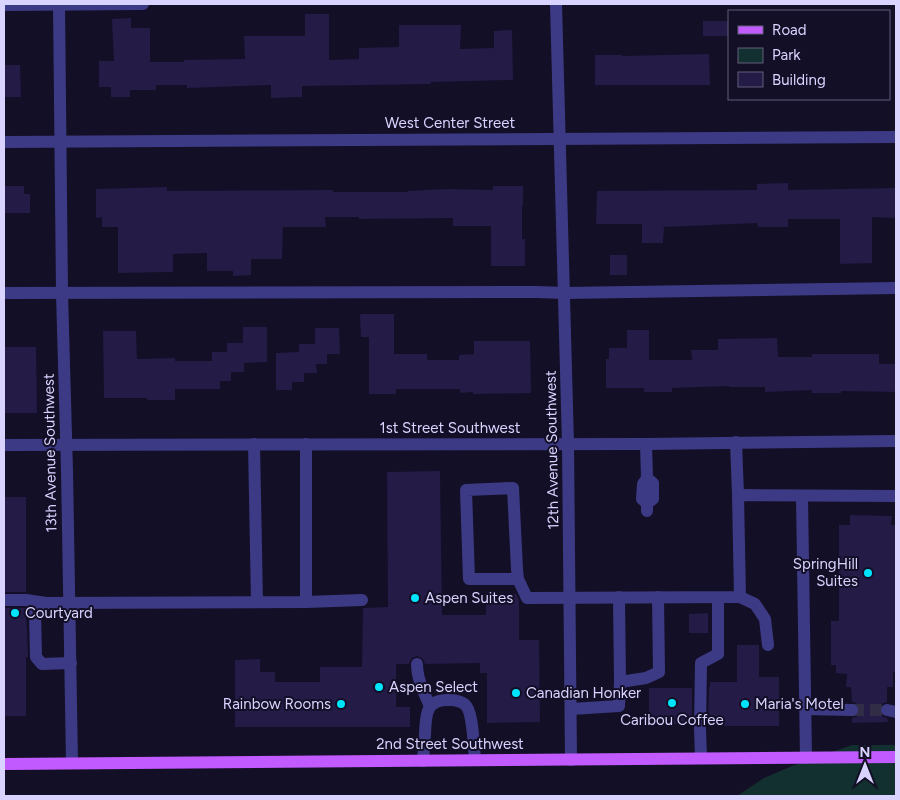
<svg xmlns="http://www.w3.org/2000/svg" width="900" height="800" viewBox="0 0 900 800" font-family="Figtree,sans-serif">
  <style>
    .green { fill: #12302f }
    .building { fill: #241b47 }
    .lines { fill: none; stroke-linecap: round; stroke-linejoin: round }
    .minor-tunnel { stroke: #312d47; stroke-width: 12; stroke-dasharray: 12 6; stroke-linecap: butt }
    .minor { stroke: #3d3a85; stroke-width: 12 }
    .major { stroke: #c25bff; stroke-width: 12 }
    .poi-dot { fill: #00e5ff; stroke: #130f26; stroke-width: 2 }
    .labels { text-anchor: middle; stroke-width: 4; stroke-linejoin: round; paint-order: stroke }
    .street-label { font-size: 15px; fill: #d9d4ff; stroke: #130f26 }
    .poi-label { font-size: 15px; fill: #d9d4ff; stroke: #130f26; text-anchor: start }
  </style>
  <rect width="100%" height="100%" fill="#130f26"/>
  <path class="green" d="M852 745H896V796H737L764 778 792 766Z"/>
  <g class="building">
    <path d="M305 14H329V60L359 59V48L399 47V25H461L460 49 494 48V31L512 30 513 80 431 82V84L302 86V97L271 98V85L187 88V85H156V90H130V97H111V87H99V61H114L112 19 131 18V28H150V62H184V60L245 59 244 36H305Z"/>
    <rect x="703" y="21" width="26" height="15"/>
    <path d="M709 54 710 85H595V55H622V56Z"/>
    <path d="M4 65H20L21 97H4Z"/>
    <path d="M788 183V190L896 188V218L872 217V263L840 264V219H788V227H758L757 223 664 227 663 243H642V224H596L597 191 757 190V184Z"/>
    <path d="M4 186H24V194H30V213H4Z"/>
    <path d="M493 186H523V206H522V239H525V266H491V226H453V218L359 219V217H325L326 227H283L282 259H251V275L233 276V271H207V253L173 254V272L118 273V227H102V217L96 218V189L167 187V191L333 190V192H408V191L447 189 493 190Z"/>
    <rect x="610" y="255" width="17" height="20"/>
    <path d="M360 314H394V354H427V360H459V355L474 354V341H530L531 393 473 394V392L460 393V389H396V394H369V337H361Z"/>
    <path d="M243 327H267V362L244 363V372H231V381H220V389H175V400H147V398H104L103 331H136L137 359 175 358V361H212V352H227V343H243Z"/>
    <path d="M315 328H339L340 354H327V364H316L317 373H304V382H292V390H276V353L299 352V344H315Z"/>
    <path d="M627 330H649V360H692L691 350H718V339L777 338 778 357H812V354H879V364H896V392L841 391V393H812V390L765 392V387H729V386L672 388V392H644V388H606V359H609V348H627Z"/>
    <path d="M4 347H36L37 413H4Z"/>
    <path d="M440 471 442 615H486V595L516 594 519 600V640H539L540 722 487 723V673H480V663L425 664 423 659 417 656 412 658 410 661 409 664H396V707H410V727H235V660L260 659V672H275V682H320V667H362L363 608 388 607 387 472Z"/>
    <rect x="4" y="497" width="22" height="95"/>
    <path d="M850 515 892 516 891 525H896V672H893V687H887V702L881 704 879 709 881 716 887 718 888 722 852 723V718L856 717 859 714V707L856 703 852 702 851 687H846L847 674 836 673V665H831V621H839V525H850Z"/>
    <path d="M4 608H26L28 657H26V716H4Z"/>
    <path d="M708 613V633H689V614Z"/>
    <path d="M737 645H759V677H779V726H710V724H708L709 687H710V682H737Z"/>
    <path d="M649 688H692V724H669V717H649Z"/>
  </g>
  <g class="lines">
    <path class="minor-tunnel" d="M852 710H887"/>
    <g class="minor">
      <path d="M59 4 62 293 67 471 72 763"/>
      <path d="M556 4 568 444 571 760"/>
      <path d="M4 5 143 4"/>
      <path d="M4 142 896 137"/>
      <path d="M4 293 537 292 564 293 896 288"/>
      <path d="M736 442 738 495"/>
      <path d="M254 444 257 602"/>
      <path d="M646 444 647 478 643 484 642 499 647 503V511"/>
      <path d="M4 445 646 444 896 441"/>
      <path d="M802 496 806 758"/>
      <path d="M647 503 653 499V483L647 478"/>
      <path d="M518 579H469L466 490 513 488 517 569 518 579 527 598 740 597 738 495 896 496"/>
      <path d="M740 597 755 604 765 619 768 645"/>
      <path d="M4 600H26L46 603 306 602 362 600"/>
      <path d="M306 602V444"/>
      <path d="M46 603 35 612 36 657 42 664 71 663"/>
      <path d="M417 664C417 679 424 693 430 706"/>
      <path d="M620 682 646 678 659 672 658 597"/>
      <path d="M571 709 619 706 620 682 619 597"/>
      <path d="M805 709 852 710"/>
      <path d="M887 710 896 712"/>
      <path d="M701 758 700 729 701 663 718 654V598"/>
      <path d="M423 761C424 752 424 743 425 734 426 715 425 699 450 700 456 700 464 702 467 707 473 716 474 749 475 760"/>
    </g>
    <path class="major" d="M4 764 896 757"/>
  </g>
  <g class="poi-dot">
    <circle cx="868" cy="573" r="5"/>
    <circle cx="415" cy="598" r="5"/>
    <circle cx="15" cy="613" r="5"/>
    <circle cx="379" cy="687" r="5"/>
    <circle cx="516" cy="693" r="5"/>
    <circle cx="672" cy="703" r="5"/>
    <circle cx="341" cy="704" r="5"/>
    <circle cx="745" cy="704" r="5"/>
  </g>
  <g class="labels">
    <g class="street-label">
      <text x="450" y="128">West Center Street</text>
      <text x="450" y="433">1st Street Southwest</text>
      <text transform="translate(552 450) rotate(-91)" y="5">12th Avenue Southwest</text>
      <text transform="translate(50 453) rotate(-91)" y="5">13th Avenue Southwest</text>
      <text x="450" y="749">2nd Street Southwest</text>
    </g>
    <g class="poi-label">
      <text x="858" y="569" text-anchor="end">SpringHill<tspan x="858" dy="17">Suites</tspan></text>
      <text x="425" y="603">Aspen Suites</text>
      <text x="25" y="618">Courtyard</text>
      <text x="389" y="692">Aspen Select</text>
      <text x="526" y="698">Canadian Honker</text>
      <text x="331" y="709" text-anchor="end">Rainbow Rooms</text>
      <text x="755" y="709">Maria's Motel</text>
      <text x="672" y="725" text-anchor="middle">Caribou Coffee</text>
    </g>
  </g>
  <rect width="900" height="800" fill="none" stroke="#d9d4ff" stroke-width="10"/>
  <rect x="728" y="10" width="162" height="90" fill="#130f26" stroke="#625e7d"/>
  <rect x="738" y="26" width="25" height="8" fill="#c25bff" stroke="#625e7d"/>
  <text x="772" y="35" font-size="15" fill="#d9d4ff">Road</text>
  <rect x="738" y="48" width="25" height="15" fill="#12302f" stroke="#625e7d"/>
  <text x="772" y="60" font-size="15" fill="#d9d4ff">Park</text>
  <rect x="738" y="72" width="25" height="15" fill="#241b47" stroke="#625e7d"/>
  <text x="772" y="85" font-size="15" fill="#d9d4ff">Building</text>
  <g transform="translate(865 765)" stroke="#130f26" stroke-width="4" paint-order="stroke">
  <path d="M0-4L9 19L0 12L-9 19Z" fill="#d9d4ff"/>
  <text y="-8" font-size="14" font-weight="bold" text-anchor="middle" fill="#d9d4ff">N</text>
  </g>
</svg>
